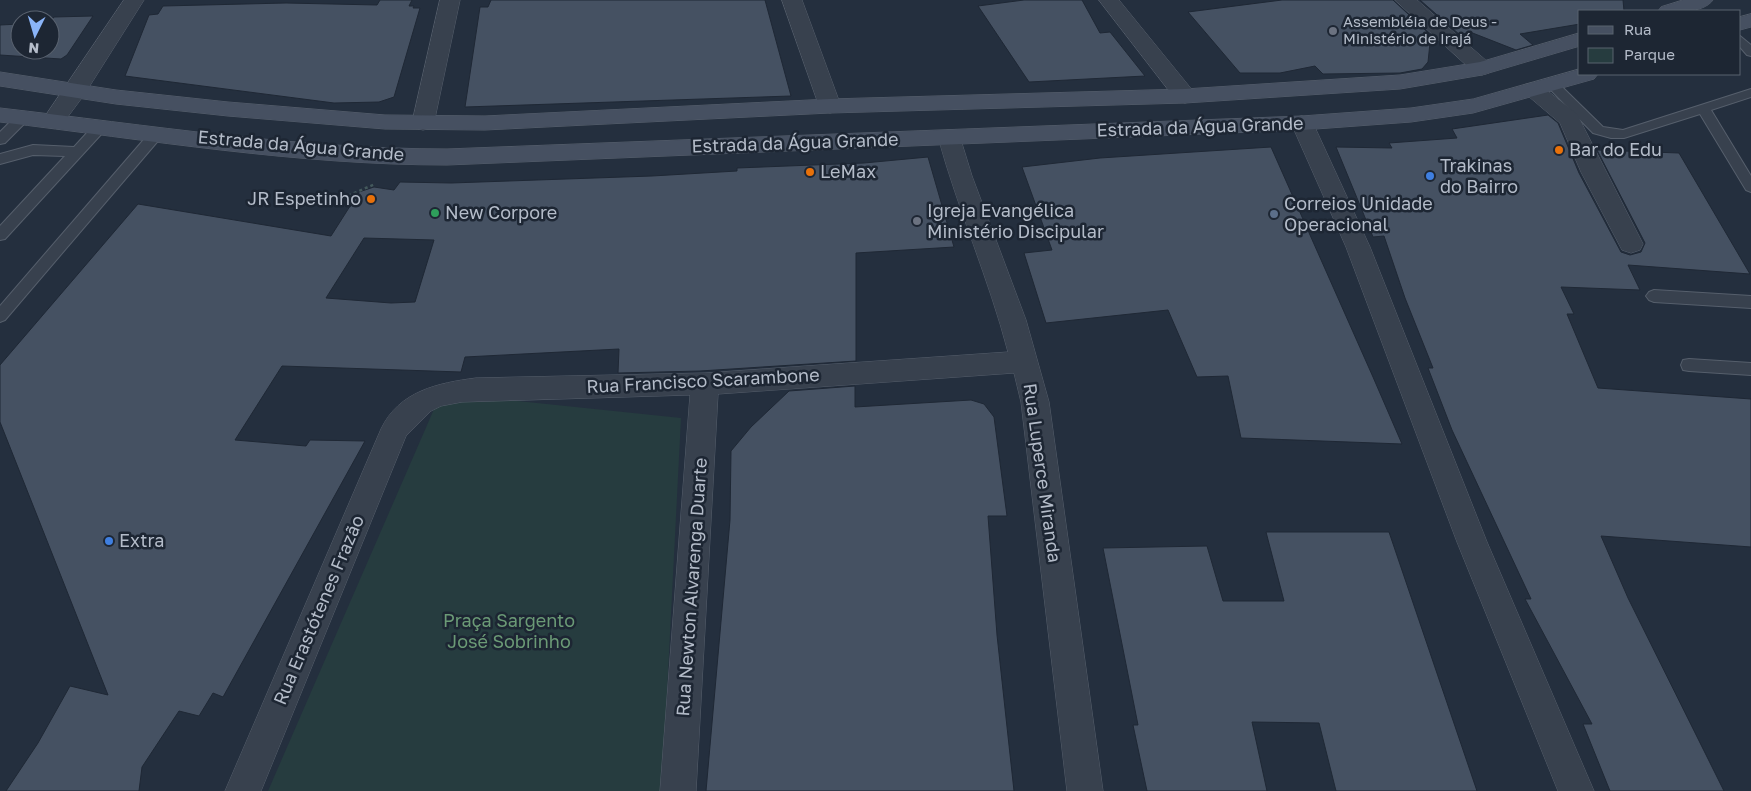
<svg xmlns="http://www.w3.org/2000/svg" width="1751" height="791" viewBox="0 0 1751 791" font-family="'Golos Text',sans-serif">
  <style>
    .green { fill: #263c3f }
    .building { fill: #455162; stroke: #1f2835; fill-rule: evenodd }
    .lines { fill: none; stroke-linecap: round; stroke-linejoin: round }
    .service-casing { stroke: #565f6c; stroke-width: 2 }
    .minor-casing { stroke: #565f6c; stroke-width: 1 }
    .secondary-casing { stroke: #565f6c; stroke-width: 1 }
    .path { stroke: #44595c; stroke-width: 2.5; stroke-dasharray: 3 3; stroke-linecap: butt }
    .service { fill: #38414e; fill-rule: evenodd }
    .minor { fill: #38414e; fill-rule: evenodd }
    .secondary { fill: #465061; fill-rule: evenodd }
    .worship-dot { fill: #6b7280; stroke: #1d2633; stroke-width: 2 }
    .food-dot { fill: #e8710a; stroke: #1d2633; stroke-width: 2 }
    .shop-dot { fill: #3f7fe0; stroke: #1d2633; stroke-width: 2 }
    .leisure-dot { fill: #2e9e5b; stroke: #1d2633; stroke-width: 2 }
    .service-dot { fill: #5c6f8a; stroke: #1d2633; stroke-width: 2 }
    .labels { text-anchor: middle; stroke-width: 5; stroke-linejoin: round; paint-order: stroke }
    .far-poi-label { font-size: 15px; fill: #b4bcc9; stroke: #1d2633; text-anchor: start }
    .street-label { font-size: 18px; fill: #b4bcc9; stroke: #1d2633 }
    .poi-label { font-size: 18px; fill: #b4bcc9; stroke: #1d2633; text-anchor: start }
    .park-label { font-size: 18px; fill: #6b9a76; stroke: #1d2633 }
  </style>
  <rect width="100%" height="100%" fill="#242f3e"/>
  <path class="green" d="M441 393 681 418 662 791H268Z"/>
  <g class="building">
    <path d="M380 0H412L409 6H414L413 8H420L394 97 379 102 334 103 125 76 149 15 158 14 163 6 286 3 377 5Z"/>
    <path d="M491 0H765L791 96 465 107 480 7H488Z"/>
    <path d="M1024 0H1082L1100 33 1110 32 1145 76 1029 82 978 6Z"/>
    <path d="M1282 0H1393L1437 41 1430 43 1428 62 1422 69 1400 73 1323 74 1315 66 1280 73H1240L1188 12Z"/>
    <path d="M1420 0H1623L1624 11H1580V24L1520 34 1533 45 1516 50 1470 32 1460 35Z"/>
    <path d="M93 16 67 55 61 59 0 55V25L20 24V50H50V22L54 17Z"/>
    <path d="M1548 115 1558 123 1579 173 1621 252 1630 255 1641 252 1645 243 1597 150 1679 153 1750 274 1628 265 1640 290 1561 287 1574 314H1567L1598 388 1751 399V547L1601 536 1628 598 1724 791H1610L1583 724H1592L1525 599H1531L1452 430 1428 368H1433L1405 298 1384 236 1373 237 1336 147 1392 148 1389 143 1457 138 1452 129Z"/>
    <path d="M1271 147 1373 377 1402 444 1241 438 1228 376 1197 377 1168 310 1046 323 1024 253 1052 250 1022 167 1100 158Z"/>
    <path d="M928 157 954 247 856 253V361L700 371 618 373 619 349 465 357 461 372 282 366 235 440 306 446 310 440 365 441 223 697 213 693 199 716 179 711 142 767 139 791H6L38 743 70 686 108 695 0 422V365L138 204 331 236 359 192 374 187 394 190 400 182 451 183 652 176 737 171V168L864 163ZM364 238 434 240 415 302 391 303 326 298Z"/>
    <path d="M855 386V407L971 400 984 404 994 417 1007 516H988L997 635 1014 791H706L730 520 731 451 751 427 789 391Z"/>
    <path d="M1266 532H1389L1477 791H1336L1319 723 1252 722 1267 791H1147L1133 725H1138L1103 548 1207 546 1223 601H1284Z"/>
  </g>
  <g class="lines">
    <defs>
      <g id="service">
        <path d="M1740 36 1751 45V56L1747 55 1740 47Z"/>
        <path d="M1553 81 1557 82 1603 127 1623 130 1751 89V97L1711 110 1751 176V192L1746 190 1700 114 1624 138H1611L1593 133 1549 88 1547 85Z"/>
        <path d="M22 114 29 118 27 121 5 143 0 144V132L17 115Z"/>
        <path d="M101 122 108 126 106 129 5 239 0 240V226L65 156 33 155 0 164V154L33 145 74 147 96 123Z"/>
        <path d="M158 128 165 132 163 135 5 320 0 322V306L153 129Z"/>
        <path d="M1654 290 1751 296V308L1654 302 1649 300 1646 296 1649 292Z"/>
        <path d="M1689 359 1751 363V375L1689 371 1683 370 1681 365 1683 360Z"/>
      </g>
      <g id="minor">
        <path d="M124 0H144L84 95 61 126 53 128 45 126 42 121Z"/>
        <path d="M440 0H460L434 123 431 128 423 130 415 128 412 123Z"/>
        <path d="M782 0H802L841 106 838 111 830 113 822 111 819 106Z"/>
        <path d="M1099 0H1119L1193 91 1196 96 1193 101 1185 103 1177 101Z"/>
        <path d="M1395 0H1417L1489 63 1493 68 1489 73 1482 75 1475 73Z"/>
        <path d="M1532 83 1540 85 1577 114 1643 244 1640 250 1631 253 1622 250 1581 172 1560 123 1521 90 1524 85Z"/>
        <path d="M1302 116 1310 118 1313 123 1370 247 1487 542 1594 791H1558L1457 542 1346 247 1291 123 1294 118Z"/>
        <path d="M949 130 957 132 960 137 972 176 1026 320 1049 402 1103 791H1067L1021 402 1014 373 718 394 696 791H660L690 395 462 402 441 406 431 411 406 436 261 791H225L381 429C399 391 438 383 476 378L705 373 1008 352C989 279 958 210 938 137L941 132Z"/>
      </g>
      <g id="secondary">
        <path d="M1683 0H1713C1703 14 1673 12 1658 11L1661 7Z"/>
        <path d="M1751 14V27L1740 30V17Z"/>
        <path d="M1580 33V46L1482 75 1400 89 1185 103 830 113 485 130 385 129 228 116 116 104 0 86V72L116 90 228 102 385 115 485 116 830 99 1185 89 1400 75 1480 62Z"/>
        <path d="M1580 69V74H1598L1594 79 1473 113 1411 122 1302 130 447 165C298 165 148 140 0 122V108C148 125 298 149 447 149L1302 116 1411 108 1473 99Z"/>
      </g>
    </defs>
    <use href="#service" class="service-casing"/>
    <use href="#minor" class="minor-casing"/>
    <use href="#secondary" class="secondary-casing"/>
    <path class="path" d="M331 196 343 198 375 184"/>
    <use href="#service" class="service"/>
    <use href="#minor" class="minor"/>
    <use href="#secondary" class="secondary"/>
  </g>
  <g class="worship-dot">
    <circle cx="1333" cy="31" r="5"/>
    <circle cx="917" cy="221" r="5"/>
  </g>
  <g class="food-dot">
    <circle cx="1559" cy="150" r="5"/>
    <circle cx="810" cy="172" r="5"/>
    <circle cx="371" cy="199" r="5"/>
  </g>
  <g class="shop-dot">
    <circle cx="1430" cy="176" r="5"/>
    <circle cx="109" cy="541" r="5"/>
  </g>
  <circle class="leisure-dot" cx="435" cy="213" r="5"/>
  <circle class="service-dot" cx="1274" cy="214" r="5"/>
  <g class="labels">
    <g class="far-poi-label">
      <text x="1343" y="27">Assembléia de Deus -<tspan x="1343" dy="17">Ministério de Irajá</tspan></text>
    </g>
    <g class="street-label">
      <text transform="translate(1200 127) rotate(-2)" y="6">Estrada da Água Grande</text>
      <text transform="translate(795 143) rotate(-2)" y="6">Estrada da Água Grande</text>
      <text transform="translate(301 146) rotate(5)" y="6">Estrada da Água Grande</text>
      <text transform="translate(703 381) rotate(-3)" y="6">Rua Francisco Scarambone</text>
      <text transform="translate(1042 473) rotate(82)" y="6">Rua Luperce Miranda</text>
      <text transform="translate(692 587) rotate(-86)" y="6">Rua Newton Alvarenga Duarte</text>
      <text transform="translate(319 610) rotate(-67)" y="6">Rua Erastótenes Frazão</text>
    </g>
    <g class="poi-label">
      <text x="1569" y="156">Bar do Edu</text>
      <text x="1440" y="172">Trakinas<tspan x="1440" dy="21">do Bairro</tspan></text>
      <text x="820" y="178">LeMax</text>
      <text x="361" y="205" text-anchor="end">JR Espetinho</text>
      <text x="1284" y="210">Correios Unidade<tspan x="1284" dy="21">Operacional</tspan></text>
      <text x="927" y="217">Igreja Evangélica<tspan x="927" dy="21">Ministério Discipular</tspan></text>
      <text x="445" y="219">New Corpore</text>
      <text x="119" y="547">Extra</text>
    </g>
    <g class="park-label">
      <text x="509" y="627">Praça Sargento<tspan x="509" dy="21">José Sobrinho</tspan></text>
    </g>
  </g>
  <rect x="1578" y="10" width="162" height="65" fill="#1d2633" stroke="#59626f"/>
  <rect x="1588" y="26" width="25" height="8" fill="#465061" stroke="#59626f"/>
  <text x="1624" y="35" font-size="15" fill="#b4bcc9">Rua</text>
  <rect x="1588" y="48" width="25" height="15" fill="#263c3f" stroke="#59626f"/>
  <text x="1624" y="60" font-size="15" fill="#b4bcc9">Parque</text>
  <g transform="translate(35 35) rotate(185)"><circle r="24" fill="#1d2633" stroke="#59626f"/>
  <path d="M0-4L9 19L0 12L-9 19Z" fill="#8ab4f8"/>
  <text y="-8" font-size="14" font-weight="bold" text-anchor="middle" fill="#b4bcc9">N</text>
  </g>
</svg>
